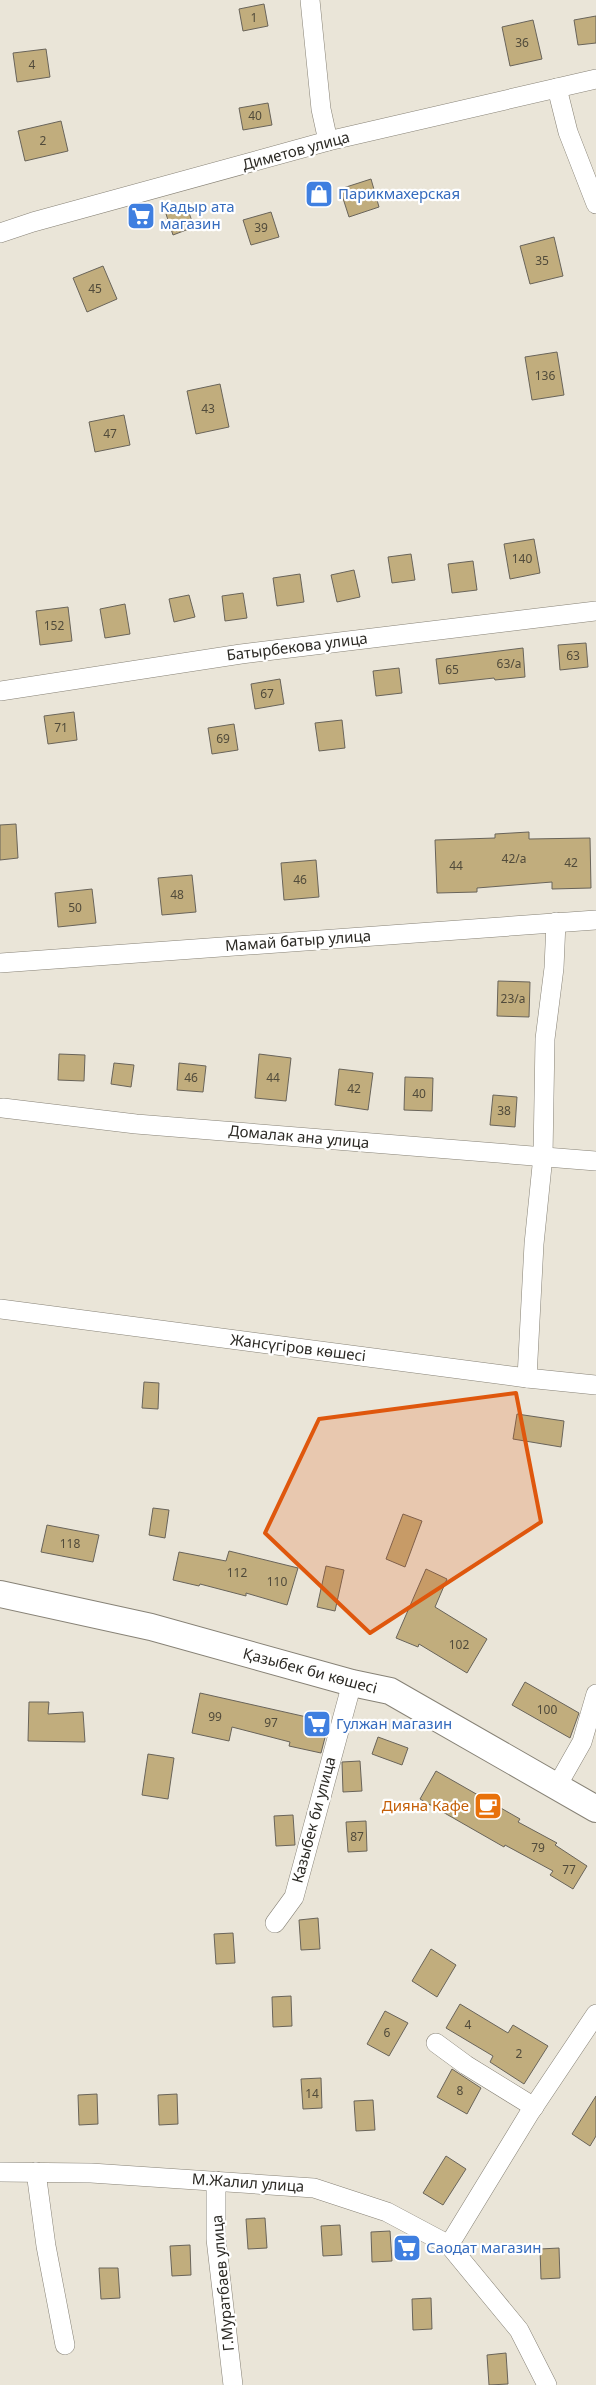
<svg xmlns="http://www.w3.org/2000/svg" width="596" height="2385" viewBox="0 0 596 2385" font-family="'Noto Sans',sans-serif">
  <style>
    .building { fill: #c1ad7d; stroke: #69645a }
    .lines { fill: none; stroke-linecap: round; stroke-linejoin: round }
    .minor-casing { stroke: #878276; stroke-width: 20 }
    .secondary-casing { stroke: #878276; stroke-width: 28 }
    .minor { stroke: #fff; stroke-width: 19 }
    .secondary { stroke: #fff; stroke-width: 26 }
    .marked { fill: #df570d; fill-opacity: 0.2; stroke: #df570d; stroke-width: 4; stroke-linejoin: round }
    .labels { text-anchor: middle; stroke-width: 4.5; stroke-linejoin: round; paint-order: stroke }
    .number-label { font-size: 12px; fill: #514b3b }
    .street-label { font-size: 15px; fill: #2c2a25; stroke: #fff }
    .shop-label { font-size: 15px; fill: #366cbe; stroke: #fff; text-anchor: start }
    .food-label { font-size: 15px; fill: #c56008; stroke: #fff; text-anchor: end }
  </style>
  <rect width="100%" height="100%" fill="#eae5d8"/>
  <g class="building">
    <path d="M264 4 268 26 243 31 239 9Z"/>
    <path d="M596 16V43L578 45 574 20Z"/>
    <path d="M533 20 542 59 510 66 502 27Z"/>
    <path d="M46 49 50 77 17 82 13 53Z"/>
    <path d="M268 103 272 125 243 130 239 108Z"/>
    <path d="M61 121 68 151 25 161 18 131Z"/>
    <path d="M371 179 379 207 349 217 340 189Z"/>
    <path d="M187 207 194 227 173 235 166 214Z"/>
    <path d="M271 212 279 237 251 245 243 220Z"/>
    <path d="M554 237 563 276 530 284 520 246Z"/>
    <path d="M103 266 117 299 87 312 73 278Z"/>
    <path d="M557 352 564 395 532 400 525 357Z"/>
    <path d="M220 384 229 427 196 434 187 391Z"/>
    <path d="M124 415 130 445 95 452 89 422Z"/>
    <path d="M534 539 540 573 510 579 504 544Z"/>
    <path d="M411 554 415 580 392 583 388 557Z"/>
    <path d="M473 561 477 590 452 593 448 564Z"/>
    <path d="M354 570 360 597 337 602 331 575Z"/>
    <path d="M300 574 304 602 277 606 273 578Z"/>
    <path d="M243 593 247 618 225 621 222 596Z"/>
    <path d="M189 595 195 617 174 622 169 599Z"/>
    <path d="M125 604 130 634 105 638 100 609Z"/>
    <path d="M68 607 72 641 40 645 36 611Z"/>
    <path d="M586 643 588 667 560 670 558 645Z"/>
    <path d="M523 648 525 677 495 680 494 678 439 684 436 659Z"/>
    <path d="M399 668 402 693 376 696 373 671Z"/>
    <path d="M280 679 284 704 255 709 251 684Z"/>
    <path d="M74 712 77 740 48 744 44 716Z"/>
    <path d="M342 720 345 748 319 751 315 723Z"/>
    <path d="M234 724 238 750 212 754 208 728Z"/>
    <path d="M16 824 18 858 0 860V825Z"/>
    <path d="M529 832V839L590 838 591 888 552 889V882L477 888V892L437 893 435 840 495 838V834Z"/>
    <path d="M316 860 319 897 284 900 281 863Z"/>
    <path d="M192 875 196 912 162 915 158 878Z"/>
    <path d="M92 889 96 923 58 927 55 893Z"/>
    <path d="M498 981 530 982 529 1017 497 1016Z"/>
    <path d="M59 1054 85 1055 84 1081 58 1080Z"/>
    <path d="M259 1054 291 1058 286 1101 255 1098Z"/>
    <path d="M114 1063 134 1065 131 1087 111 1084Z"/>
    <path d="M179 1063 206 1066 203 1092 177 1090Z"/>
    <path d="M339 1069 373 1073 368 1110 335 1105Z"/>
    <path d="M405 1077 433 1078 432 1111 404 1110Z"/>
    <path d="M493 1095 517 1097 515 1127 490 1125Z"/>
    <path d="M144 1382 159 1383 158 1409 142 1408Z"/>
    <path d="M517 1414 564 1421 561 1447 513 1439Z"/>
    <path d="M153 1508 169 1510 165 1538 149 1535Z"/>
    <path d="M403 1514 422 1521 405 1567 386 1559Z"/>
    <path d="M47 1525 99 1535 93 1562 41 1552Z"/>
    <path d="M229 1551 298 1568 287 1605 246 1593V1596L200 1584 199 1586 173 1580 179 1552 226 1561Z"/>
    <path d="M326 1566 344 1570 335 1611 317 1607Z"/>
    <path d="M426 1569 447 1579 435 1607 487 1639 467 1673 419 1644 418 1647 396 1638Z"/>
    <path d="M525 1682 579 1713 570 1738 512 1705Z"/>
    <path d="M200 1693 329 1722 321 1753 289 1746 290 1742 232 1727 229 1741 192 1733Z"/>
    <path d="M29 1702H49L48 1714 83 1712 85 1742 28 1741Z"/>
    <path d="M378 1737 408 1748 402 1765 372 1754Z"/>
    <path d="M148 1754 174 1758 168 1799 142 1795Z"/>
    <path d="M360 1761 362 1791 343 1792 342 1762Z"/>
    <path d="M436 1771 520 1819 518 1822 557 1843 555 1845 587 1866 573 1889 550 1875 553 1871 505 1845 504 1847 420 1799Z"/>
    <path d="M293 1815 295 1845 276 1846 274 1816Z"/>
    <path d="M366 1821 367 1851 348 1852 346 1822Z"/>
    <path d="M318 1918 320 1949 301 1950 299 1920Z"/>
    <path d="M233 1933 235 1963 216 1964 214 1934Z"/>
    <path d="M431 1949 456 1965 437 1997 412 1981Z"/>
    <path d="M291 1996 292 2026 273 2027 272 1997Z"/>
    <path d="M460 2004 508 2033 513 2025 548 2046 524 2084 490 2062 493 2056 446 2028Z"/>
    <path d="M385 2011 408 2023 389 2056 367 2044Z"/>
    <path d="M452 2069 481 2088 467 2114 437 2097Z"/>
    <path d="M321 2078 322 2108 303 2109 301 2079Z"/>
    <path d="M97 2094 98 2124 79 2125 78 2095Z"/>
    <path d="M177 2094 178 2124 159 2125 158 2095Z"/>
    <path d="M596 2096V2136L590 2146 572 2134Z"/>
    <path d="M373 2100 375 2130 356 2131 354 2101Z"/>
    <path d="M446 2156 466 2169 443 2205 423 2193Z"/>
    <path d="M265 2218 267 2248 248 2249 246 2219Z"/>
    <path d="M340 2225 342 2255 323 2256 321 2226Z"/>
    <path d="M390 2231 392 2261 372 2262 371 2232Z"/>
    <path d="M190 2245 191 2275 172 2276 170 2246Z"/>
    <path d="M559 2248 560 2278 541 2279 540 2249Z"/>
    <path d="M99 2268H118L120 2298 101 2299Z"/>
    <path d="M431 2298 432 2329 413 2330 412 2299Z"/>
    <path d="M506 2353 508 2384 489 2385 487 2355Z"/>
  </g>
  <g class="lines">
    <defs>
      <g id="minor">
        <path d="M310 0 321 109 328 141"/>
        <path d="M557 88 568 132 596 204"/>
        <path d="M0 233 33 222 328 141 596 79"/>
        <path d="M0 691 241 654 596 611"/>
        <path d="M0 963 596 920"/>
        <path d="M3 1108 136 1124 596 1161"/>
        <path d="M0 1309 527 1378 596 1385"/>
        <path d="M527 1378 534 1244 543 1156 545 1039 554 968 556 922"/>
        <path d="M557 1786 582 1742 596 1694"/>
        <path d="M275 1923 294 1897 352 1683"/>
        <path d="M436 2043 466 2065 534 2107"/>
        <path d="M0 2172 91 2173 314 2188 387 2212 449 2245 519 2330 547 2385"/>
        <path d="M36 2172 46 2246 65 2345"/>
        <path d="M216 2181V2239L233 2385"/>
        <path d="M449 2245 529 2114 596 2014"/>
      </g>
      <path id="secondary" d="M0 1594 151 1627 352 1683 390 1691 596 1809"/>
    </defs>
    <use href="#minor" class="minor-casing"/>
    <use href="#secondary" class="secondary-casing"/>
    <use href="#minor" class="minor"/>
    <use href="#secondary" class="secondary"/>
  </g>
  <path class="marked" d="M516 1393 541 1522 370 1633 265 1533 319 1419Z"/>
  <defs>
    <symbol id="shop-square" viewBox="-11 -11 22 22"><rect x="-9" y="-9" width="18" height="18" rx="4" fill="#3f7fe0" stroke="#fff"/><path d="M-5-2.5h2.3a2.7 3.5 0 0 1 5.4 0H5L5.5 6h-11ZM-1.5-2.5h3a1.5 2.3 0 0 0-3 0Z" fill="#fff"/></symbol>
    <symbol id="supermarket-square" viewBox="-11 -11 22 22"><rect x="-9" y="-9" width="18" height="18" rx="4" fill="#3f7fe0" stroke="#fff"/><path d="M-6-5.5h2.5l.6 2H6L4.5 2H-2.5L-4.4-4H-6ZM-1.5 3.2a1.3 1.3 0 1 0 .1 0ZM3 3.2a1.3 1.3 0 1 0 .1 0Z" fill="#fff"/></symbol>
    <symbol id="cafe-square" viewBox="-11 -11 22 22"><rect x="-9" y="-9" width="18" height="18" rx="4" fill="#e8710a" stroke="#fff"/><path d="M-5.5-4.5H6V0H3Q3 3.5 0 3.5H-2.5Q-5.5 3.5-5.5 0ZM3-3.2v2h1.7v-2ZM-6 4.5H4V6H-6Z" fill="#fff"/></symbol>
  </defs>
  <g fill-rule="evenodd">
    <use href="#shop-square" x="303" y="178" width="32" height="32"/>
    <use href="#supermarket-square" x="125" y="200" width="32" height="32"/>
    <use href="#supermarket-square" x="301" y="1708" width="32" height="32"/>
    <use href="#cafe-square" x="472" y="1790" width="32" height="32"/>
    <use href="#supermarket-square" x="391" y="2232" width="32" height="32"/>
  </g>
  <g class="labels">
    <g class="number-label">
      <text x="254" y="22">1</text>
      <text x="522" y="47">36</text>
      <text x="32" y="69">4</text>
      <text x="255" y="120">40</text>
      <text x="43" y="145">2</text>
      <text x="261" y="232">39</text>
      <text x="542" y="265">35</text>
      <text x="95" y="293">45</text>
      <text x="545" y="380">136</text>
      <text x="208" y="413">43</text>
      <text x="110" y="438">47</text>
      <text x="522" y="563">140</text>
      <text x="54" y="630">152</text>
      <text x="573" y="660">63</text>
      <text x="509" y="668">63/а</text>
      <text x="452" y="674">65</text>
      <text x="267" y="698">67</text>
      <text x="61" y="732">71</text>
      <text x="223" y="743">69</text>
      <text x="514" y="863">42/а</text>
      <text x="571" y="867">42</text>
      <text x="456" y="870">44</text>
      <text x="300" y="884">46</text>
      <text x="177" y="899">48</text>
      <text x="75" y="912">50</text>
      <text x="513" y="1003">23/а</text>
      <text x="191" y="1082">46</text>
      <text x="273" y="1082">44</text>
      <text x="354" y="1093">42</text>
      <text x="419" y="1098">40</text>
      <text x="504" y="1115">38</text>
      <text x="70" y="1548">118</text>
      <text x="237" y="1577">112</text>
      <text x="277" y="1586">110</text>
      <text x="459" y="1649">102</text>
      <text x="547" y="1714">100</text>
      <text x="215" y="1721">99</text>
      <text x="271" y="1727">97</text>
      <text x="357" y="1841">87</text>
      <text x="538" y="1852">79</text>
      <text x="569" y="1874">77</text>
      <text x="468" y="2029">4</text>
      <text x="387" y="2037">6</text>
      <text x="519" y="2058">2</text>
      <text x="460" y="2095">8</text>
      <text x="312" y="2098">14</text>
    </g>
    <g class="street-label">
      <text transform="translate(296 151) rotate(-15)" y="5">Диметов улица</text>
      <text transform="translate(297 647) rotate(-7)" y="5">Батырбекова улица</text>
      <text transform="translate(298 941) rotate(-4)" y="5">Мамай батыр улица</text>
      <text transform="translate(299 1137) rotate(5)" y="5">Домалак ана улица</text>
      <text transform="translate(298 1348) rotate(7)" y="5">Жансүгіров көшесі</text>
      <text transform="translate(310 1671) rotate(15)" y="5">Қазыбек би көшесі</text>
      <text transform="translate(314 1820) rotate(-75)" y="5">Казыбек би улица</text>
      <text transform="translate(248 2183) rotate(4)" y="5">М.Жалил улица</text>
      <text transform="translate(223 2283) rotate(-95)" y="5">Г.Муратбаев улица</text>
    </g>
    <g class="shop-label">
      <text x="338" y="199">Парикмахерская</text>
      <text x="160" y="212">Кадыр ата<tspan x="160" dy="17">магазин</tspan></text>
      <text x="336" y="1729">Гулжан магазин</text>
      <text x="426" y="2253">Саодат магазин</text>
    </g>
    <g class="food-label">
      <text x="469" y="1811">Дияна Кафе</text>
    </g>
  </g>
</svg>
